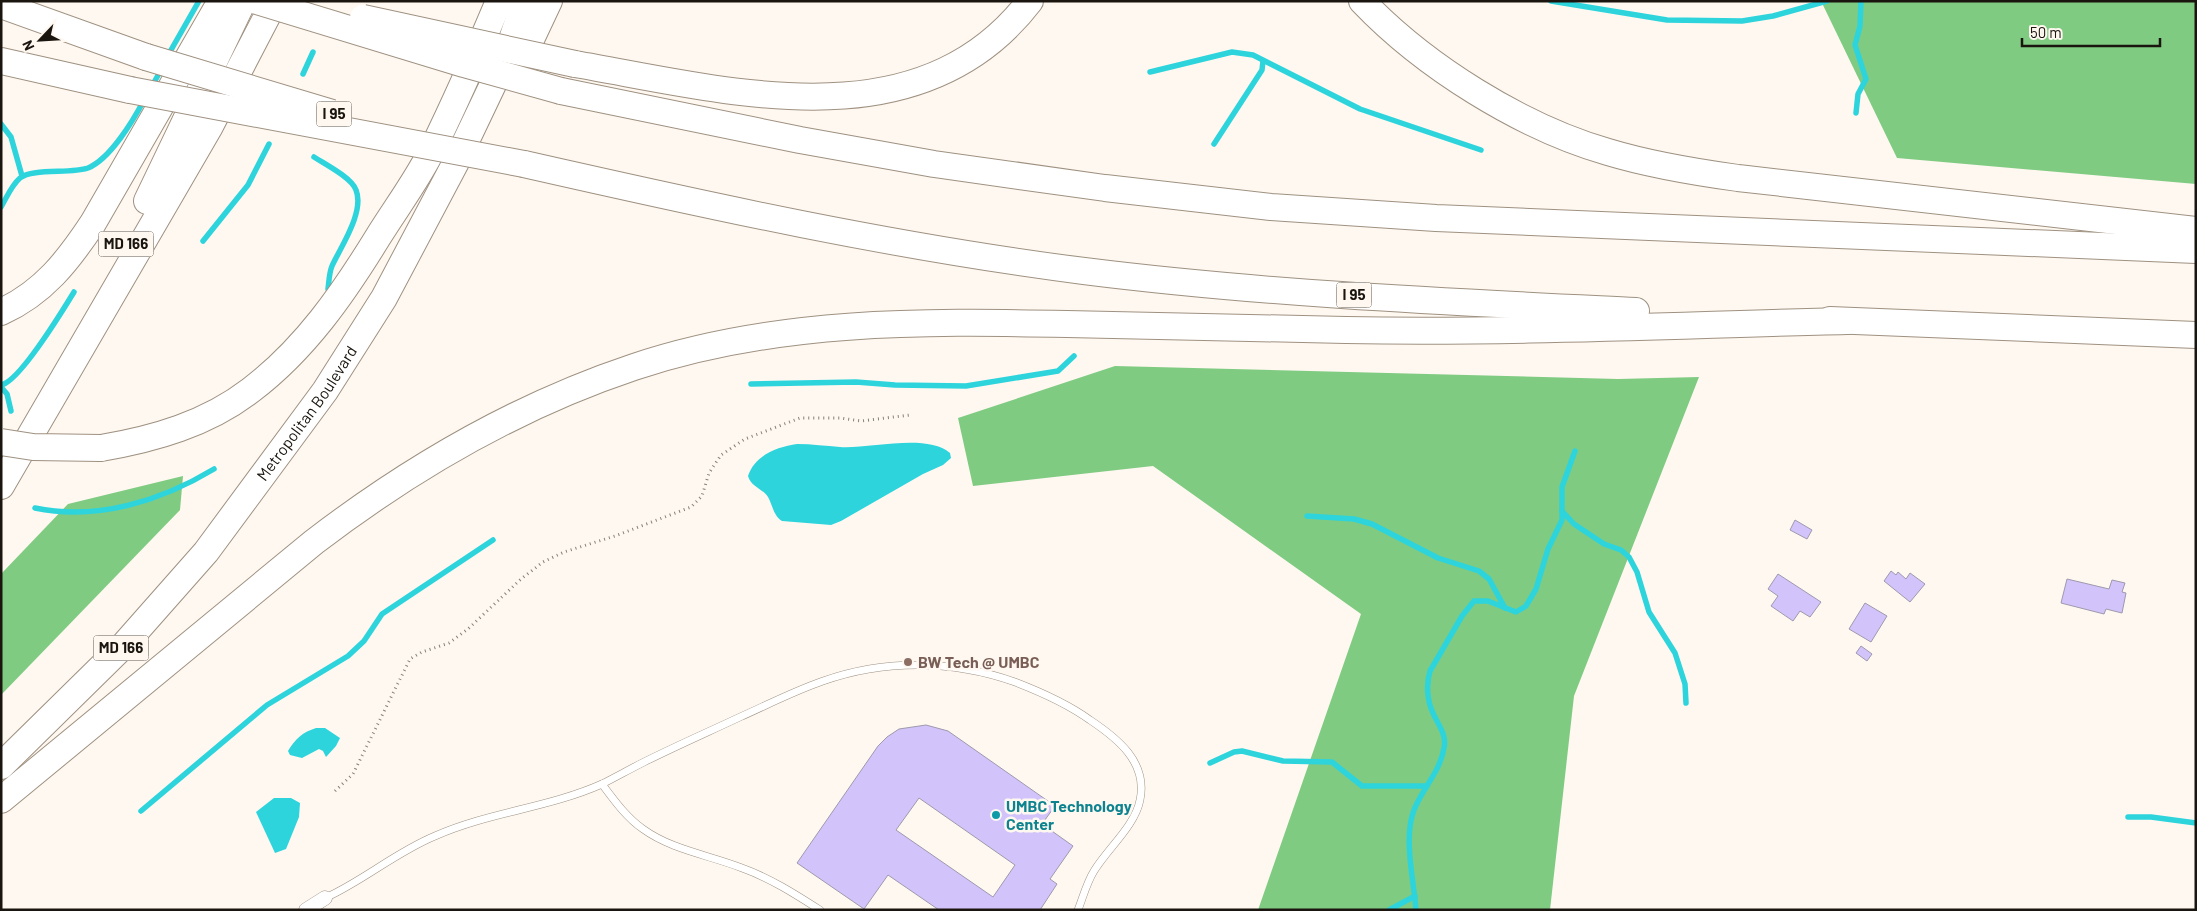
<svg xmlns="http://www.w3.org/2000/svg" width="2197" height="911" viewBox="0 0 2197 911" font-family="Barlow,sans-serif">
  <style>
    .forest { fill: #80cb82 }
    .water { fill: #2dd4dc }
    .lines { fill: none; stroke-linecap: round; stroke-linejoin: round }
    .stream { stroke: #2dd4dc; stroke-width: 5.5 }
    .building { fill: #d2c4fa; stroke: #9e99ad; fill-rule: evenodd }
    .service-casing { stroke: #9f9180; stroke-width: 8 }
    .minor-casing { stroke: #9f9180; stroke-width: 15 }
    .motorway-casing { stroke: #9f9180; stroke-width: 28 }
    .path { stroke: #858079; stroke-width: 3; stroke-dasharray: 1 4; stroke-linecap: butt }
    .service { stroke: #fff; stroke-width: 7 }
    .minor { stroke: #fff; stroke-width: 14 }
    .motorway { stroke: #fff; stroke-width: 26 }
    .motorway-bridge-casing { stroke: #9f9180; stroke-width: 28; stroke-linecap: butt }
    .motorway-bridge { stroke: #fff; stroke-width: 26 }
    .education-dot { fill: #8d6e63; stroke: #fef8f1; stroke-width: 2 }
    .culture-dot { fill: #0f9aa8; stroke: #fef8f1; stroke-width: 2 }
    .labels { text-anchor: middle; stroke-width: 5; stroke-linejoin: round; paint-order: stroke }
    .shield { fill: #fef8f1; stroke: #5e5952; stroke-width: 1 }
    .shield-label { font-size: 15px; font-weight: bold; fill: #1a150e }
    .street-label { font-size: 16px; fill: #1a150e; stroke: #fef8f1 }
    .education-label { font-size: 16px; font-weight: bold; fill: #785e54; stroke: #fef8f1; text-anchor: start }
    .culture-label { font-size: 16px; font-weight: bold; fill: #0d838f; stroke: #fef8f1; text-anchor: start }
  </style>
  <rect width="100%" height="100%" fill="#fef8f1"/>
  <g class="forest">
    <path d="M1821 1H2196V184L1897 158Z"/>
    <path d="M1115 366 1618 379 1699 377 1574 696 1550 910H1258L1361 614 1153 466 973 486 958 418Z"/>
    <path d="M183 476 180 510 1 695V574L68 504Z"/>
  </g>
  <g class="water">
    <path d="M797 444C812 444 826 446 840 447 869 449 927 433 950 453L951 458 943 465 923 474 841 521 831 525 782 521C773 515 773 506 768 497 762 488 751 487 748 476 755 455 777 447 797 444Z"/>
    <path d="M316 728H325L340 738 336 746 326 757 323 751 319 749 302 758 290 755 288 751C295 739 303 732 316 728Z"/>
    <path d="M274 798H291L300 803 299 817 286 849 275 853 256 812Z"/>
  </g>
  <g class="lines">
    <g class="stream">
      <path d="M1551 1 1667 20 1742 21 1773 16 1827 1"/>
      <path d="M167 57 199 1"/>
      <path d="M1150 72 1232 52 1253 55 1360 109 1481 150"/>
      <path d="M303 74 313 52"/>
      <path d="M151 88 162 68"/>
      <path d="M1856 113 1858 94 1866 79 1855 45 1860 26 1861 1"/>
      <path d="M1 124 11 137 22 176"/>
      <path d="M1214 144 1262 70 1263 61"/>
      <path d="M314 157C325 164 352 178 356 190 365 212 340 248 332 266 329 273 329 282 328 289"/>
      <path d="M1 207C7 197 11 186 20 178 32 168 71 174 88 168 110 159 133 121 144 100"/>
      <path d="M203 241 248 185 269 144"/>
      <path d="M751 384 856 382 895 385 966 386 1058 371 1074 356"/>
      <path d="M1 385C19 382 63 310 74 292"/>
      <path d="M1 387 7 394 11 411"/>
      <path d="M35 508C97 521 161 501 214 469"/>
      <path d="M1562 511 1574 524 1604 544 1621 550 1629 557 1637 572 1649 612 1675 653 1685 684 1686 703"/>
      <path d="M1307 516 1354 519 1372 524 1438 558 1479 571 1489 579 1505 608"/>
      <path d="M1210 763 1234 752 1242 751 1283 761 1332 762 1362 786H1427"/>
      <path d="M141 811 267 705 348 656 364 641 382 614 493 540"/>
      <path d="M2128 817H2151L2196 823"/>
      <path d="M1389 910 1415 896"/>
      <path d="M1416 910C1414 881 1403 838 1414 810 1422 789 1440 772 1444 748 1447 734 1438 725 1433 713 1427 701 1426 684 1430 671L1462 616 1474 601H1488L1516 612 1526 606 1536 589 1548 549 1562 520V487L1575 451"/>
    </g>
  </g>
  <g class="building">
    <path d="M1795 520 1812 530 1807 539 1790 530Z"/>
    <path d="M1891 571 1896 575 1898 572 1906 579 1910 573 1925 584 1910 602 1884 581Z"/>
    <path d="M1778 574 1821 602 1810 617 1800 611 1793 621 1771 606 1778 596 1768 589Z"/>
    <path d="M2067 579 2109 589 2112 580 2125 583 2122 592 2126 593 2122 613 2106 609 2104 614 2061 603Z"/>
    <path d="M1865 603 1887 616 1871 642 1849 629Z"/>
    <path d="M1861 646 1872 654 1867 661 1856 653Z"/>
    <path d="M926 725 948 731 1055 806 1042 824 1073 846 1050 879 1057 884 1040 910H939L888 875 864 909 797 863 878 746 887 737 899 729ZM919 798 1015 865 993 897 896 830Z"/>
  </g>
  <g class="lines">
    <defs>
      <g id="service">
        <path d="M602 784C614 800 626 817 643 829 672 850 709 855 742 868 770 878 795 894 820 910"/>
        <path d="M325 898C363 881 396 852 435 836 489 812 548 808 602 784 616 777 630 769 644 762 676 746 708 732 740 717 767 705 794 691 823 681 885 659 953 660 1015 682 1041 692 1068 704 1090 720 1117 738 1148 762 1140 800 1135 826 1108 848 1094 871 1087 882 1083 897 1078 910"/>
      </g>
      <path id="minor" d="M306 910 325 898"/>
      <g id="motorway">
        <path d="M1362 1C1424 66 1521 127 1608 152 1651 165 1694 172 1738 178L2196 230"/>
        <path d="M1 5 146 57"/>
        <path d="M1 61 130 90"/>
        <path d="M575 64C727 90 919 146 1030 1"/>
        <path d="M517 69 549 1"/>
        <path d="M561 91 800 140 934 164 1105 188 1271 207 1436 218 2196 250"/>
        <path d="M524 164C709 206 895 247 1084 271 1267 294 1452 302 1636 311"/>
        <path d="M147 201 243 1"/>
        <path d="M1 312C43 293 68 261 93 223L221 1"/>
        <path d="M1830 320 2196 335"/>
        <path d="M101 448C154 439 207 424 251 390 305 349 343 294 378 237 396 208 417 180 432 150 456 101 478 51 499 1"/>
        <path d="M1 486 209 128 275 1"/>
        <path id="s1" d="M1 766 123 646 206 552 325 391 384 298 456 162 506 57 525 1"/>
        <path d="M1 800 314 542C412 467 517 406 634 367 774 320 922 321 1067 324 1160 326 1253 328 1346 330 1513 333 1680 325 1847 321"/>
      </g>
    </defs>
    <use href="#service" class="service-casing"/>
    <use href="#minor" class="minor-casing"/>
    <use href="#motorway" class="motorway-casing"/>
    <path class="path" d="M335 791 353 774 410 659 422 652 449 643 468 629 521 579 543 562 564 552 615 536 691 507 702 496 709 473 721 455 745 439 800 418H840L861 421 910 415"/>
    <use href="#service" class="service"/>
    <use href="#minor" class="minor"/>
    <use href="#motorway" class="motorway"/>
    <defs>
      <g id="motorway-bridge">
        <path d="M257 1 464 64 561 91"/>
        <path d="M363 18 575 64"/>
        <path d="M146 57 332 113"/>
        <path d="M130 90 524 164"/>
        <path d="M1 442 33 447 101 448"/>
      </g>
    </defs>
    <use href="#motorway-bridge" class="motorway-bridge-casing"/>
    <use href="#motorway-bridge" class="motorway-bridge"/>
  </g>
  <circle class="education-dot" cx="908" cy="662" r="5"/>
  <circle class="culture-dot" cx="996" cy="815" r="5"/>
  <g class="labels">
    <g class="shield">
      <rect x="316.5" y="101.5" width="35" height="25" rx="4"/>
      <rect x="98.5" y="231.5" width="55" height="25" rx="4"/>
      <rect x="1336.5" y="282.5" width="35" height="25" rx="4"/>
      <rect x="93.5" y="635.5" width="55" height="25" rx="4"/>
    </g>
    <g class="shield-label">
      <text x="334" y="119">I 95</text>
      <text x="126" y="249">MD 166</text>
      <text x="1354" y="300">I 95</text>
      <text x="121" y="653">MD 166</text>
    </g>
    <g class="street-label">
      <text dy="6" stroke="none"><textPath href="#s1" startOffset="468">Metropolitan Boulevard</textPath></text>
    </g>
    <g class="education-label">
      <text x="918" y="668">BW Tech @ UMBC</text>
    </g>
    <g class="culture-label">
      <text x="1006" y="812">UMBC Technology<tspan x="1006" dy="18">Center</tspan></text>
    </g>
  </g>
  <rect width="2197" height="911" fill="none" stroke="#1a150e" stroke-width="5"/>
  <g transform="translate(40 40) rotate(245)" stroke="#fef8f1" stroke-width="4" paint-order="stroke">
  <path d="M0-4L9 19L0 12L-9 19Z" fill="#1a150e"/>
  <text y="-8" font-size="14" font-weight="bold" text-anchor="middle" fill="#1a150e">N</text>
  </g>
  <path d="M2022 38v8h138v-8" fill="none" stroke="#1a150e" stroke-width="2.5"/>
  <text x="2030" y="38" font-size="15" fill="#1a150e" stroke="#fef8f1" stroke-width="4" paint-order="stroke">50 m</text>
</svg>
